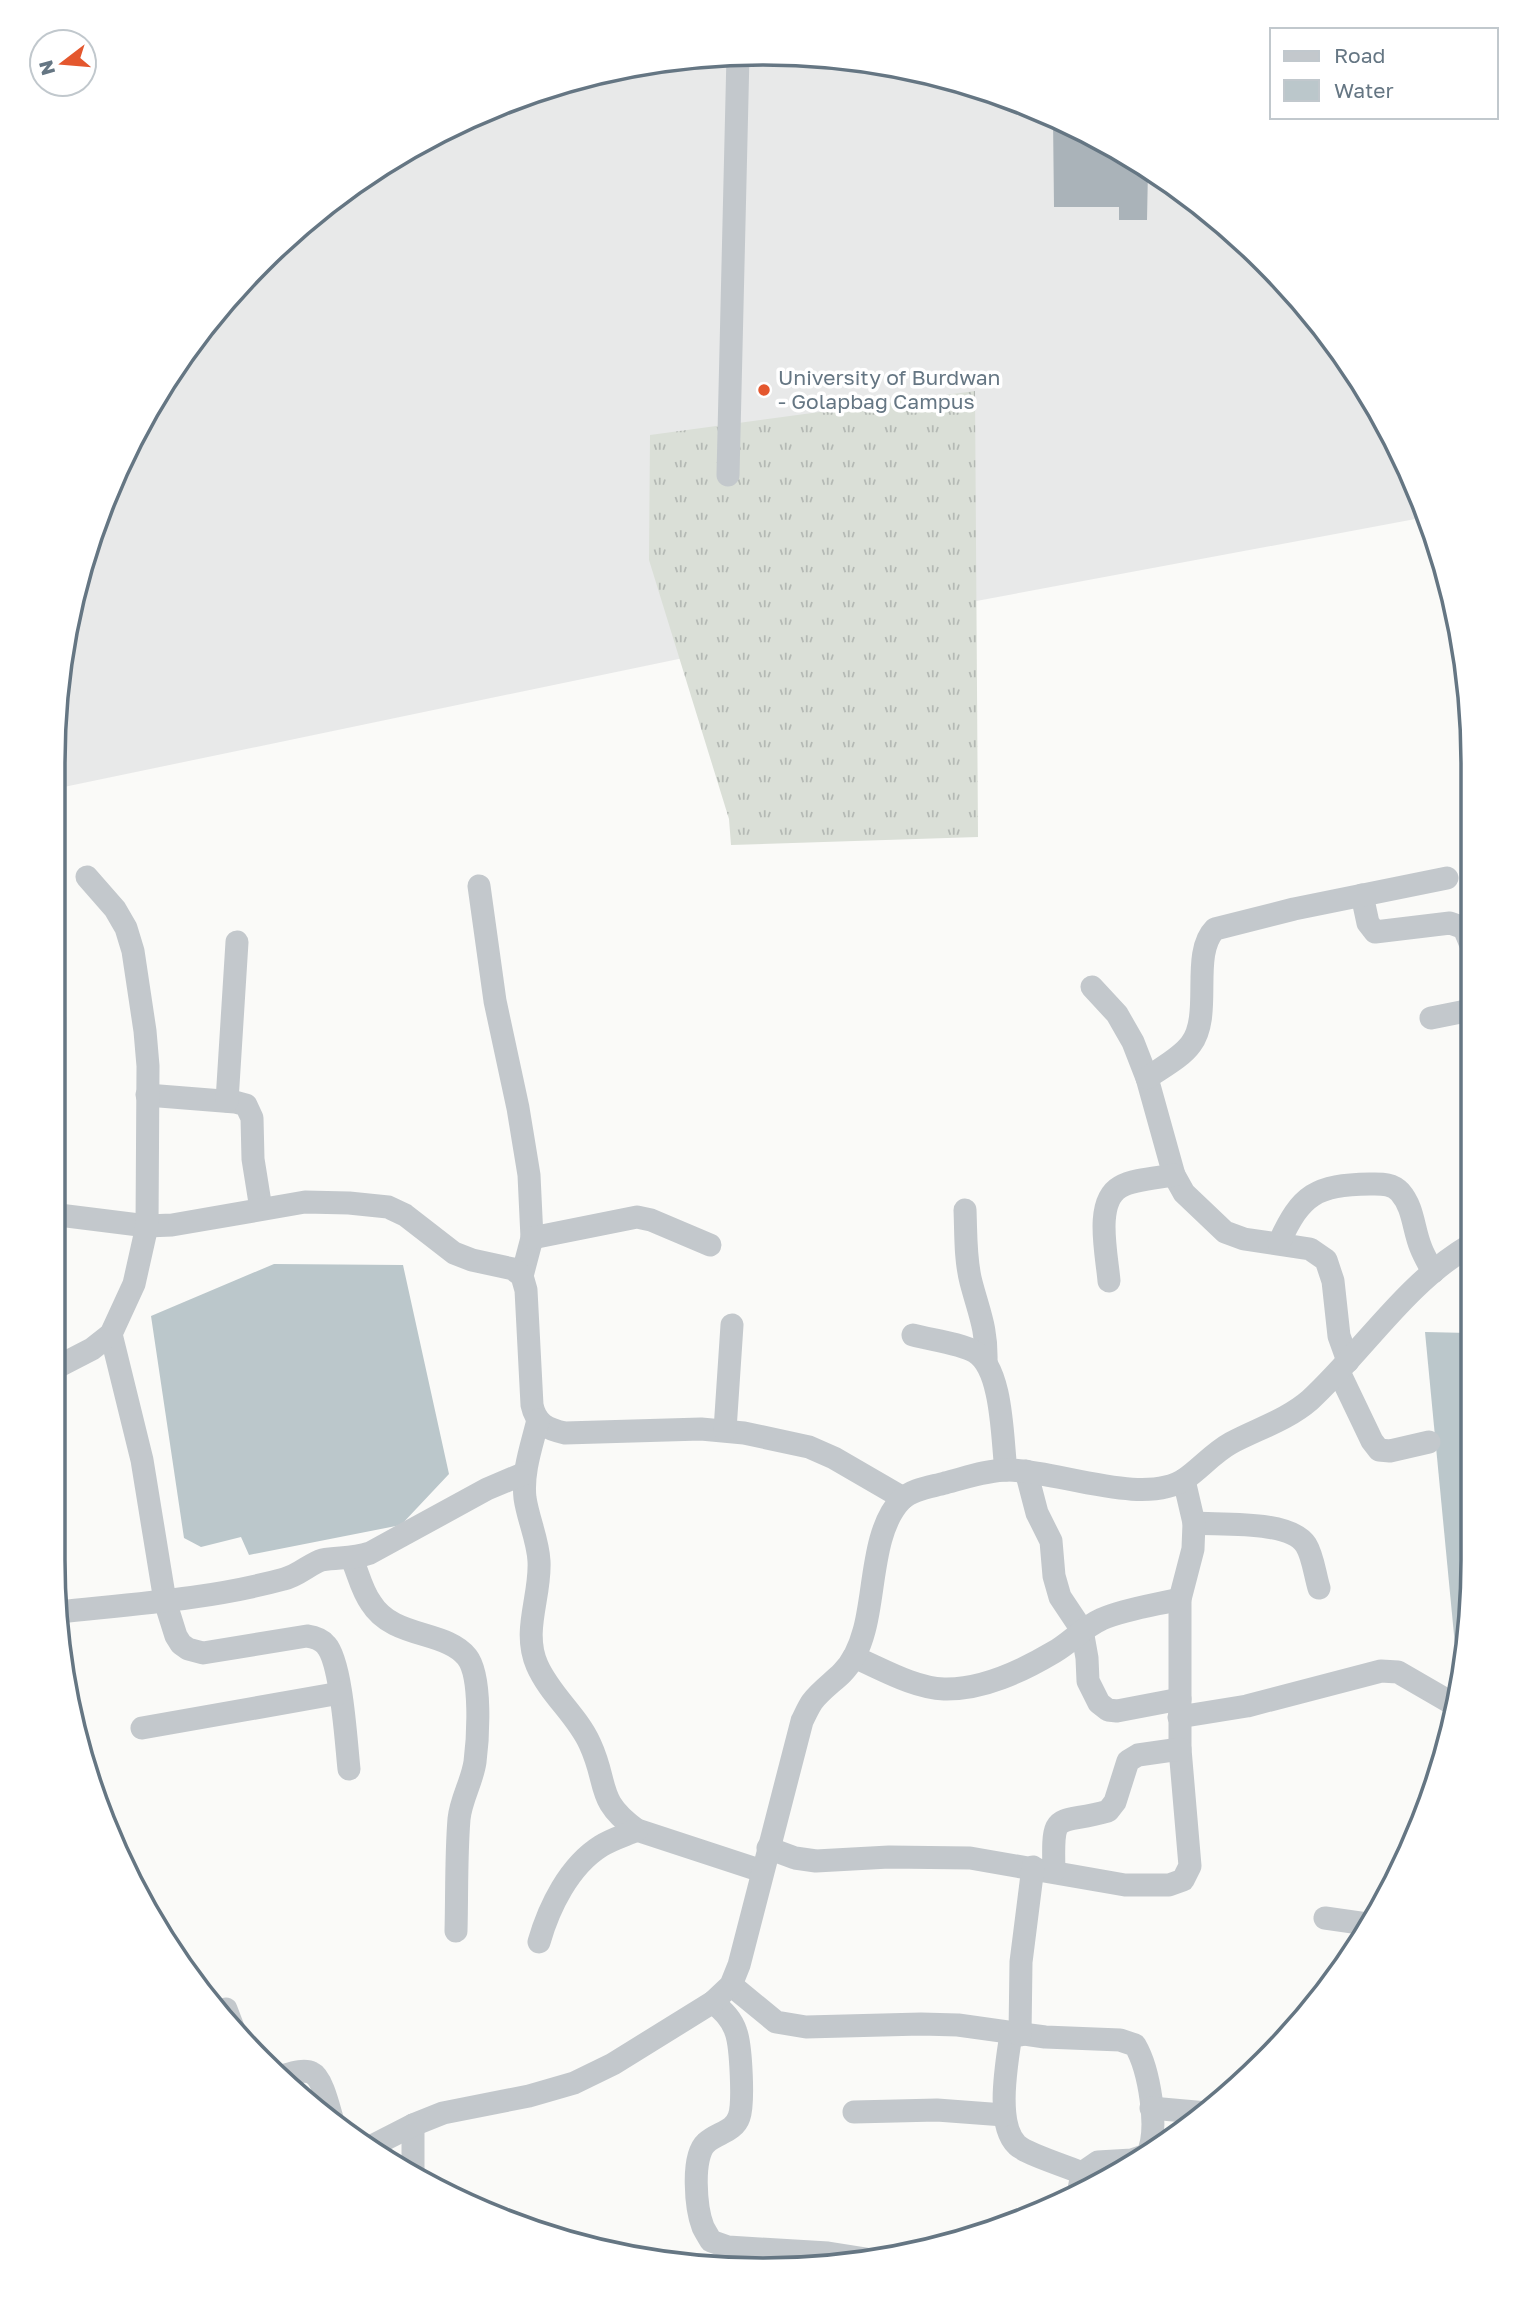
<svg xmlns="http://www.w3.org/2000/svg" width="1526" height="2323" viewBox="0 0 1526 2323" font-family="'Golos Text',sans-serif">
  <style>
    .built { fill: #e8e9e9 }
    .grass { fill: url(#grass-tufts) }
    .water { fill: #bbc7cb }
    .building { fill: #aab3b9 }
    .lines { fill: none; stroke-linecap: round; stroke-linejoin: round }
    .street { stroke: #c3c8cc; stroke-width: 23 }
    .poi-dot { fill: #e4572e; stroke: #fff; stroke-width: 2.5 }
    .labels { text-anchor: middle; stroke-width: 7; stroke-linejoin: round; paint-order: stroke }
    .poi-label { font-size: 21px; fill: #657683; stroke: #fff; text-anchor: start }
    .rim { fill: none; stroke: #657683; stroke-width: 3.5 }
  </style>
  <defs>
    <pattern id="grass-tufts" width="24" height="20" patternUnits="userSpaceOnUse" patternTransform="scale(1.75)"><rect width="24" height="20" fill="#dadfd7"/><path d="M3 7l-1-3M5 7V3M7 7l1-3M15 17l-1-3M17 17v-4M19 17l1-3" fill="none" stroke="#b4b9b4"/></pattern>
  </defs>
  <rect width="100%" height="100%" fill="#fafaf8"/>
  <path class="built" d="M717 54 856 59 992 90 1119 148 1232 229 1327 331 1400 449 1426 517 789 636 59 788V670L90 535 126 449 229 294 331 199 449 126 580 77Z"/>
  <path class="grass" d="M975 391 978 837 731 845 729 819 649 560 650 435Z"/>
  <g class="water">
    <path d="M274 1264 403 1265 449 1474 401 1525 249 1555 241 1537 201 1547 184 1538 151 1316Z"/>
    <path d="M1425 1332 1469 1333 1467 1653 1459 1687Z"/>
  </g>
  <path class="building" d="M1053 118 1119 148 1148 169 1147 220H1119V207H1054Z"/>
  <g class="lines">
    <g class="street">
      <path d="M728 475 738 55"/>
      <path d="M479 886 495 1001 518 1108 529 1175 532 1238 522 1276"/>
      <path d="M1362 895 1368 923 1375 932 1450 923 1464 928 1471 945"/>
      <path d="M1092 987 1117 1014 1133 1042 1147 1078 1174 1175 1184 1193 1225 1232 1244 1239 1310 1249 1326 1260 1333 1281 1339 1336 1348 1361"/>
      <path d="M1431 1018 1471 1010"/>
      <path d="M1147 1078C1161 1068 1181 1058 1191 1044 1213 1015 1190 954 1215 929L1294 909 1447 878"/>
      <path d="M147 1095 235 1102 246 1105 252 1118 253 1159 261 1209"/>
      <path d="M227 1101 237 942"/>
      <path d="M965 1210C966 1233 965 1259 971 1282 979 1313 987 1328 986 1362"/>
      <path d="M59 1215 147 1226 172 1225 305 1202 349 1203 388 1207 405 1215 454 1253 472 1260 513 1269 522 1276 526 1290 532 1405C536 1424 547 1429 565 1433L701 1429 744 1433 809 1447 834 1458 903 1498"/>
      <path d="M532 1238 637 1217 651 1220 710 1245"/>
      <path d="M1279 1243C1301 1194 1316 1185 1370 1184 1381 1184 1392 1183 1400 1192 1414 1208 1413 1229 1421 1248 1424 1256 1429 1264 1433 1272"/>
      <path d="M1109 1281C1107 1255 1094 1202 1120 1187 1134 1179 1158 1178 1174 1175"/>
      <path d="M111 1334 142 1460 165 1601 176 1636 181 1644 188 1649 203 1653 307 1636C314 1637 321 1639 326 1645 342 1663 346 1743 349 1769"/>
      <path d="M913 1335C931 1340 960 1343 975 1352 1003 1369 1002 1440 1006 1470"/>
      <path d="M59 1366 92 1349 111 1334 134 1284 147 1226 148 1066 145 1031 133 951 126 928 115 909 87 877"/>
      <path d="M1339 1372 1372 1441 1379 1450 1390 1451 1429 1442"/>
      <path d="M538 1420C532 1445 522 1472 525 1498 528 1519 538 1540 539 1561 541 1596 522 1631 537 1665 550 1695 577 1715 590 1744 609 1785 595 1800 637 1830L762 1871"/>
      <path d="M725 1430 732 1325"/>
      <path d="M1026 1471 1037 1513 1051 1541 1054 1576 1060 1597 1082 1630 1087 1658 1088 1681 1099 1703 1108 1710 1117 1711 1180 1699"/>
      <path d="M1194 1523C1222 1525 1290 1520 1306 1545 1313 1556 1315 1575 1319 1588"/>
      <path d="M352 1559C358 1573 362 1591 371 1603 393 1639 446 1630 467 1657 482 1676 478 1739 475 1762 472 1782 461 1799 459 1819 456 1856 457 1894 456 1931"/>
      <path d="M59 1612C134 1604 211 1599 284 1579 298 1576 311 1563 322 1560 339 1557 352 1559 370 1553L487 1489 525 1473"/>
      <path d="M854 1657C882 1669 914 1688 944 1689 983 1690 1022 1671 1054 1652 1071 1642 1084 1627 1102 1619 1126 1609 1155 1605 1180 1599"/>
      <path d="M1179 1717 1247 1706 1381 1671 1398 1672 1455 1705"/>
      <path d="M142 1728 340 1693"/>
      <path d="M768 1848 795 1858 816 1861 889 1857 970 1858 1125 1885H1169L1183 1880 1190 1866 1180 1749V1599L1193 1549 1194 1523 1184 1480"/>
      <path d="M1054 1871C1052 1807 1056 1826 1108 1811L1115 1802 1128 1761 1138 1755 1180 1749"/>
      <path d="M1325 1918 1367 1924"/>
      <path d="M539 1942C549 1907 569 1866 601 1846 612 1839 626 1835 637 1830"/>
      <path d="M731 1985 776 2022 806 2027 921 2024 958 2025 1045 2037 1120 2040 1135 2045C1149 2069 1160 2130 1147 2155L1132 2160 1098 2162 1082 2173 1078 2195"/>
      <path d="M713 2002C723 2011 732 2019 736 2032 741 2046 744 2104 739 2117 734 2132 716 2133 706 2143 691 2157 696 2209 703 2227 705 2231 708 2236 711 2241L728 2247 828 2253 866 2259"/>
      <path d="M226 2009 234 2030"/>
      <path d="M1011 2034C1007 2062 995 2124 1017 2145 1026 2154 1068 2167 1082 2173"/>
      <path d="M1020 2035 1021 1962 1033 1867"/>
      <path d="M278 2077C287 2075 303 2068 312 2073 323 2078 330 2113 334 2125"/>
      <path d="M1151 2108 1207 2113"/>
      <path d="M854 2112 937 2110 1004 2115"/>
      <path d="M413 2125V2171"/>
      <path d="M370 2147 413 2125 443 2113 529 2096 574 2083 613 2064 713 2002 731 1985 739 1965 802 1721C805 1715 808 1708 812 1702 820 1691 833 1682 842 1673 853 1662 860 1646 864 1631 875 1593 872 1530 901 1500 912 1489 931 1487 945 1483 965 1478 987 1470 1008 1470 1055 1470 1144 1507 1185 1479 1201 1468 1213 1453 1231 1443 1257 1429 1287 1420 1310 1400 1364 1350 1405 1284 1469 1246"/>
    </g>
  </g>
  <circle class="poi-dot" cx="764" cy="390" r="7"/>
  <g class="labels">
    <g class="poi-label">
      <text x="778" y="385">University of Burdwan<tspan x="778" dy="24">- Golapbag Campus</tspan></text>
    </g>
  </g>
  <path d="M0 0H1526V2323H0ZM763 65H763A698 698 0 0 1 1461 763V1560A698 698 0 0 1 763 2258H763A698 698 0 0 1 65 1560V763A698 698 0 0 1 763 65Z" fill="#fff" fill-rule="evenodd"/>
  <path class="rim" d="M763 65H763A698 698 0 0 1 1461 763V1560A698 698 0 0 1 763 2258H763A698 698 0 0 1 65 1560V763A698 698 0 0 1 763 65Z"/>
  <rect x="1270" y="28" width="228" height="91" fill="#ffffff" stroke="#c1c8cd" stroke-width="2"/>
  <rect x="1284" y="51" width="35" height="10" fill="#c3c8cc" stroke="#c1c8cd" stroke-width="2"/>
  <text x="1334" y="63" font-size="21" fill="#657683">Road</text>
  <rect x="1284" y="80" width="35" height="21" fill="#bbc7cb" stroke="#c1c8cd" stroke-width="2"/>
  <text x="1334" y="98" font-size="21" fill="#657683">Water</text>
  <g transform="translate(63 63) rotate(254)"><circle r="33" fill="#ffffff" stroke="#c1c8cd" stroke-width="2"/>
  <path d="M0-5L12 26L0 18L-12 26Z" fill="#e4572e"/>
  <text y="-10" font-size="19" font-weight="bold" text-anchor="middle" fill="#657683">N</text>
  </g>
</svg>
